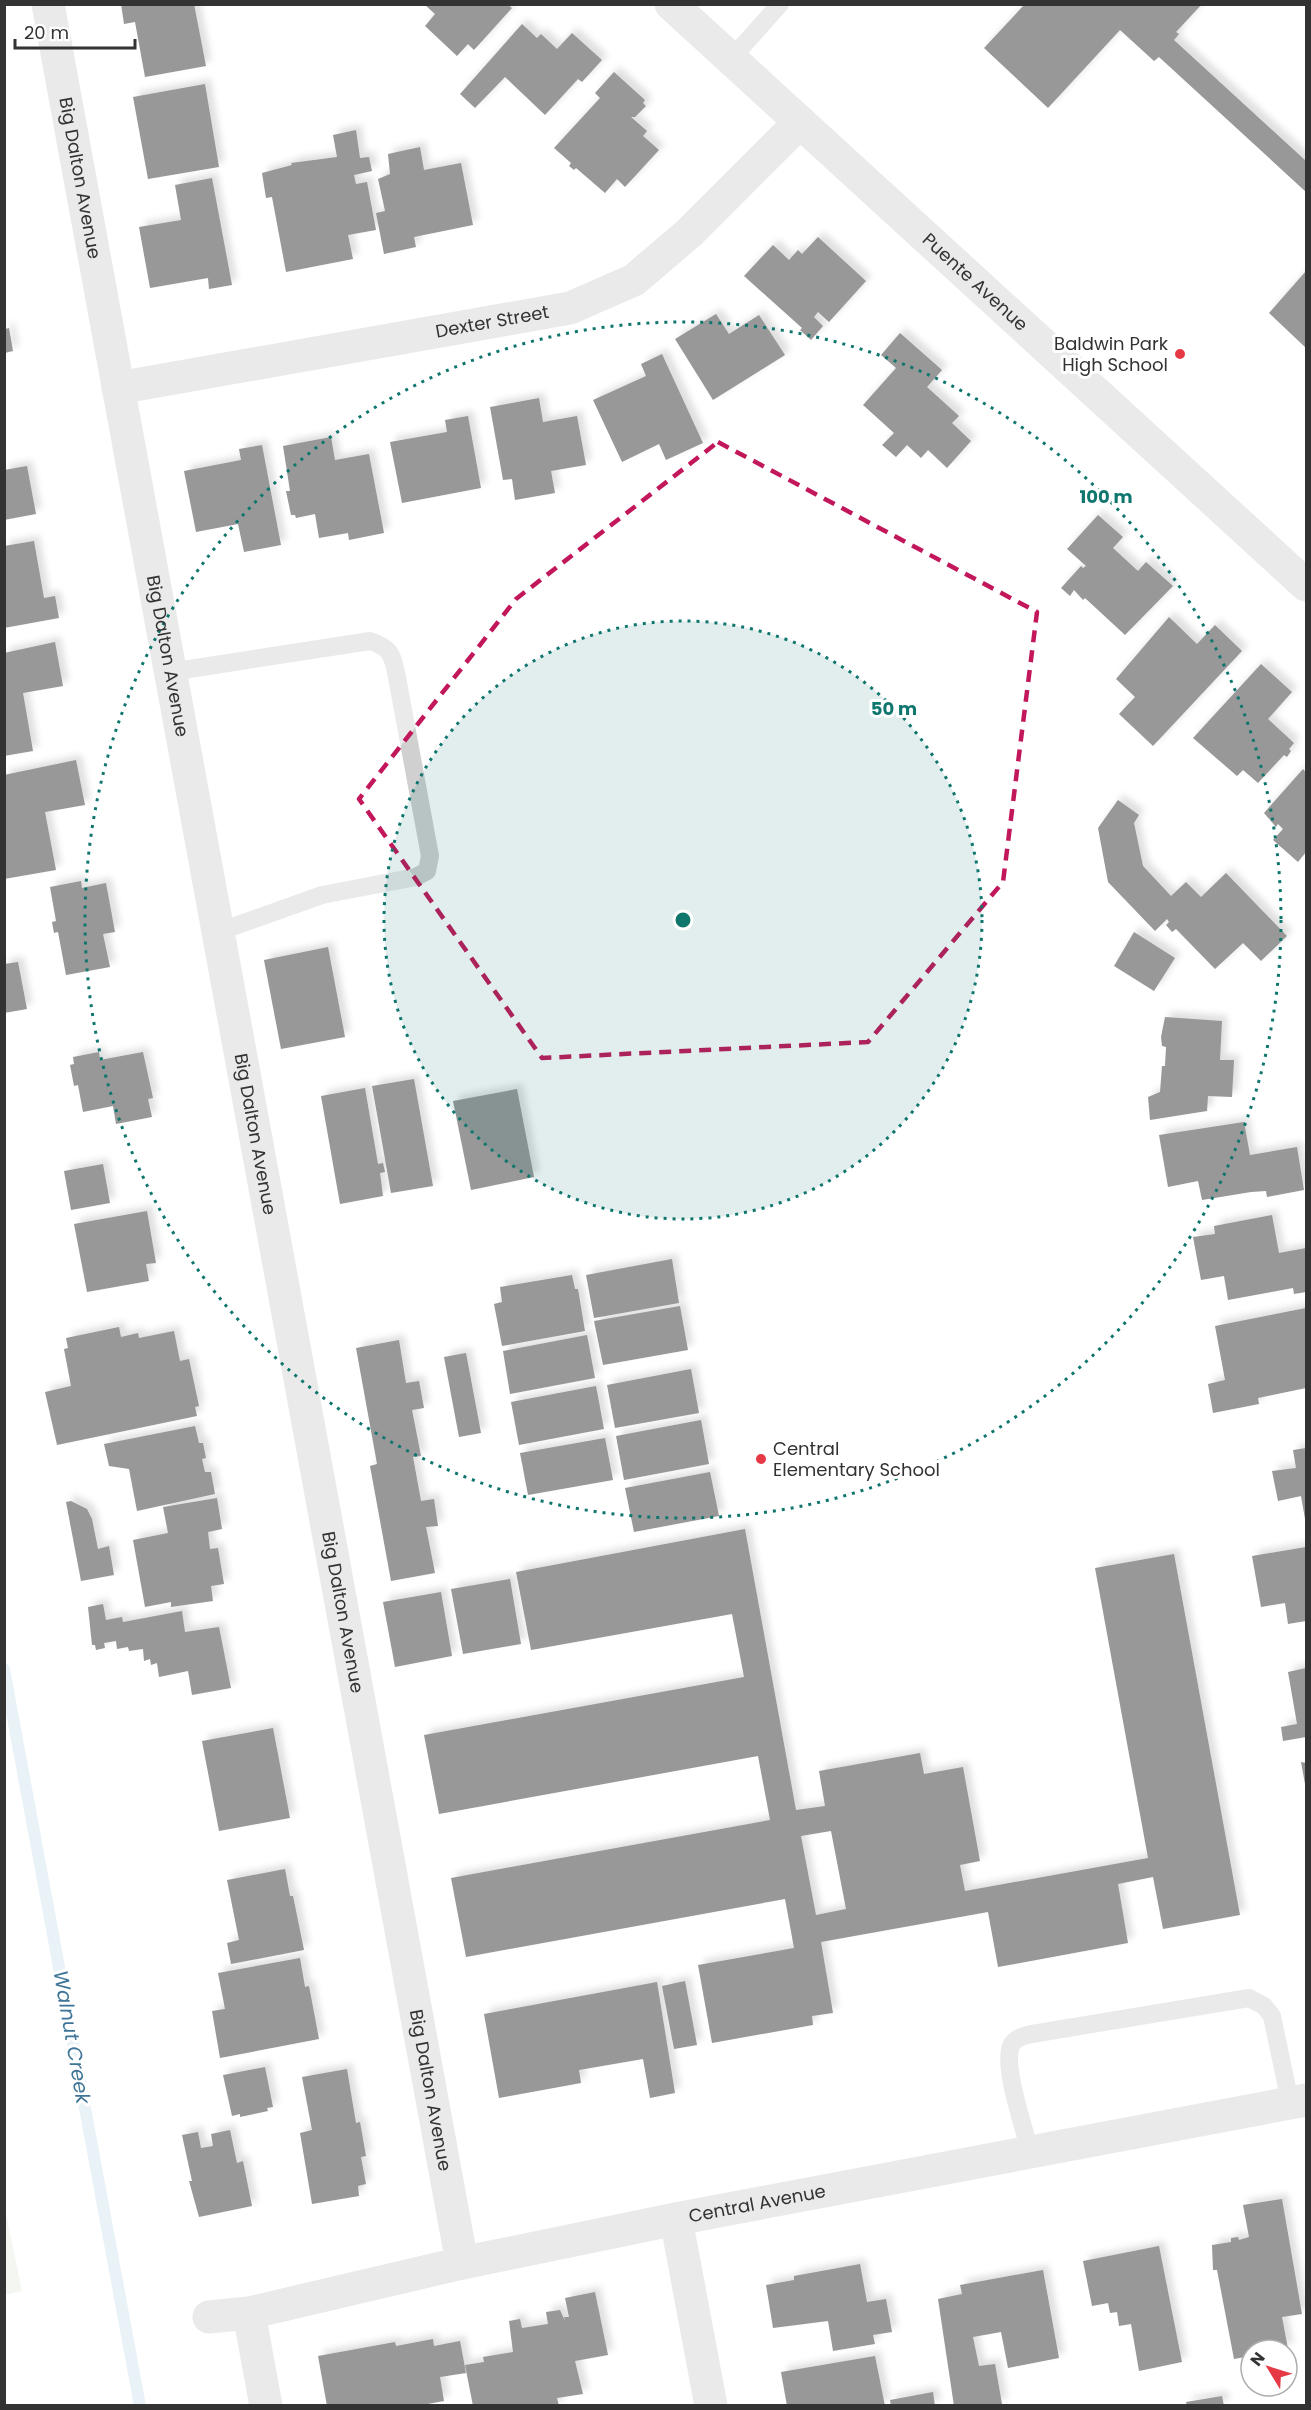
<svg xmlns="http://www.w3.org/2000/svg" width="1311" height="2410" viewBox="0 0 1311 2410" font-family="Poppins,sans-serif">
  <style>
    .green { fill: #e6ecdf }
    .lines { fill: none; stroke-linecap: round; stroke-linejoin: round }
    .stream { stroke: #cfe2ee; stroke-width: 12 }
    .building { fill: #1a1a1a; fill-rule: evenodd; filter: url(#shadow) }
    .service { stroke: #d0d0d0; stroke-width: 18 }
    .minor { stroke: #d0d0d0; stroke-width: 33 }
    .tertiary { stroke: #d0d0d0; stroke-width: 33 }
    .marked { fill: none; stroke: #c2185b; stroke-width: 4.5; stroke-dasharray: 12 8; stroke-linejoin: round }
    .ring { fill: none; stroke: #0f766e; stroke-width: 3; stroke-dasharray: 3 6 }
    .poi-dot { fill: #e63946; stroke: #fff; stroke-width: 2 }
    .labels { text-anchor: middle; stroke-width: 6; stroke-linejoin: round; paint-order: stroke }
    .street-label { font-size: 18px; fill: #333; stroke: #fff }
    .poi-label { font-size: 18px; fill: #333; stroke: #fff; text-anchor: end }
    .water-label { font-size: 20px; font-style: italic; fill: #3f7597; stroke: #fff }
    .centre { fill: #0f766e; stroke: #fff; stroke-width: 3 }
    .ring-label { font-size: 18px; text-anchor: middle; font-weight: bold; fill: #0f766e; stroke: #fff; stroke-width: 6; stroke-linejoin: round; paint-order: stroke }
  </style>
  <defs>
    <filter id="shadow"><feDropShadow dx="5.5" dy="-5.5" stdDeviation="3" flood-color="#0004"/></filter>
  </defs>
  <rect width="100%" height="100%" fill="#fff"/>
  <path class="green" d="M4 2204 22 2291 5 2295H4Z"/>
  <g class="lines">
    <path class="stream" d="M4 1669 140 2406"/>
  </g>
  <g class="building">
    <path d="M121 4H194L206 66 145 77 135 22 124 24Z"/>
    <path d="M1025 4H1202L1176 32 1179 34 1174 40 1306 161V192L1159 57 1154 61 1120 30 1048 108 984 48Z"/>
    <path d="M425 5H508L512 8 474 50 468 44 457 56 425 26 435 14Z"/>
    <path d="M522 24 537 38 541 34 557 49 572 33 602 60 582 82 578 79 545 115 505 77 475 108 460 94Z"/>
    <path d="M614 72 645 100 643 103 646 106 635 117H631L647 131 643 136 659 150 625 187 617 179 605 193 576 168 574 170 569 166 571 163 554 148 600 98 595 93Z"/>
    <path d="M205 84 219 167 148 179 133 97Z"/>
    <path d="M356 130 360 158 369 157 372 171 354 175 356 184 367 182 376 230 348 235 353 259 286 272 272 197 266 198 262 173 292 165 291 163 337 157 333 135Z"/>
    <path d="M420 147 424 170 461 163 473 225 414 237 416 247 384 254 376 213 385 211 378 179 390 174 388 154Z"/>
    <path d="M212 178 232 285 209 289 208 278 150 288 139 227 181 220 175 185Z"/>
    <path d="M818 237 866 281 829 322 818 312 814 317 823 326 811 340 800 330 802 328 744 276 773 245 789 260 798 250 802 254Z"/>
    <path d="M1306 271V348L1269 313Z"/>
    <path d="M716 314 729 334 759 315 785 355 713 400 675 339Z"/>
    <path d="M9 328 13 351 5 353V329Z"/>
    <path d="M900 333 942 370 927 387 959 416 952 423 971 441 947 468 928 450 921 458 907 445 896 457 882 445 894 433 863 405 896 368 881 355Z"/>
    <path d="M662 354 703 443 666 460 659 444 622 462 593 400 646 376 641 364Z"/>
    <path d="M539 398 543 422 577 416 586 465 551 471 555 493 515 500 512 479 503 480 490 407Z"/>
    <path d="M468 416 481 488 402 503 390 442 447 432 445 420Z"/>
    <path d="M331 437 335 460 369 454 384 533 349 540 348 533 319 538 315 514 296 518 295 515H291L286 491H290L283 446Z"/>
    <path d="M262 445 281 545 244 552 238 524 196 532 184 471 241 460 239 449Z"/>
    <path d="M27 466 36 514 4 520V470Z"/>
    <path d="M1098 515 1123 537 1113 548 1138 571 1146 562 1173 586 1125 635 1085 598 1083 600 1074 590 1070 596 1061 588 1081 566 1083 568 1086 566 1067 549Z"/>
    <path d="M34 541 44 598 55 596 59 618 4 628V546Z"/>
    <path d="M1169 617 1197 644 1215 625 1242 651 1153 746 1119 714 1135 697 1116 679Z"/>
    <path d="M55 642 63 686 23 693 33 751 4 756V653Z"/>
    <path d="M1261 664 1292 692 1268 719 1294 743 1289 749 1291 751 1287 757 1284 755 1258 783 1243 770 1237 776 1193 738Z"/>
    <path d="M76 760 85 805 45 812 56 870 4 879V775Z"/>
    <path d="M1303 769 1306 773V852L1298 862 1273 840 1283 829 1278 824 1276 827 1264 813Z"/>
    <path d="M1118 800 1139 815 1134 823 1143 866 1171 896 1186 882 1201 897 1226 873 1287 936 1261 961 1243 943 1215 969 1176 929 1172 932 1166 925 1169 922 1167 919 1155 931 1108 882 1098 828Z"/>
    <path d="M81 881 82 888 106 883 115 932 103 934 110 967 66 975 58 932 54 933 52 922 56 921 50 887Z"/>
    <path d="M1134 932 1175 958 1154 991 1114 966Z"/>
    <path d="M328 947 345 1037 281 1049 264 960Z"/>
    <path d="M18 962 27 1009 4 1013V964Z"/>
    <path d="M1165 1017 1222 1021 1220 1060H1234L1232 1097 1208 1096 1207 1111 1150 1120 1148 1097 1160 1092 1162 1066H1165L1166 1047 1162 1046 1161 1037Z"/>
    <path d="M99 1052 100 1060 143 1052 153 1098 148 1099 152 1117 116 1124 113 1106 83 1112 78 1085 74 1086 70 1065 74 1064 73 1057Z"/>
    <path d="M414 1079 433 1186 391 1193 372 1086Z"/>
    <path d="M365 1088 378 1164 383 1163 385 1172 380 1173 383 1196 340 1204 321 1096Z"/>
    <path d="M517 1089 534 1177 471 1190 453 1101Z"/>
    <path d="M1244 1122 1250 1155 1297 1147 1304 1190 1267 1197 1266 1191 1251 1192 1202 1200 1198 1181 1168 1187 1159 1135Z"/>
    <path d="M103 1164 110 1203 71 1210 64 1171Z"/>
    <path d="M147 1211 156 1263 146 1264 149 1281 87 1292 74 1224Z"/>
    <path d="M1272 1215 1279 1253 1306 1248V1292L1294 1294 1293 1288 1228 1300 1224 1276 1201 1280 1193 1237 1215 1234 1214 1226Z"/>
    <path d="M672 1259 679 1303 594 1318 586 1275Z"/>
    <path d="M572 1275 575 1289H578L585 1331 502 1346 494 1304 502 1302 500 1287Z"/>
    <path d="M680 1306 688 1350 603 1365 594 1321Z"/>
    <path d="M1306 1308V1388L1258 1398 1259 1404 1213 1413 1208 1384 1225 1380 1215 1326Z"/>
    <path d="M119 1327 121 1337 138 1333 139 1338 174 1331 180 1361 189 1359 199 1406 195 1407 197 1416 57 1445 45 1392 71 1386 64 1349 68 1348 66 1338Z"/>
    <path d="M587 1335 595 1378 510 1394 503 1351Z"/>
    <path d="M399 1340 406 1383 419 1381 424 1408 412 1410 421 1456 413 1457 421 1501 434 1499 438 1526 426 1527 435 1573 391 1581 370 1466 377 1464 356 1348Z"/>
    <path d="M466 1353 481 1433 459 1437 444 1357Z"/>
    <path d="M691 1369 699 1413 615 1428 607 1385Z"/>
    <path d="M596 1386 604 1429 519 1445 511 1402Z"/>
    <path d="M701 1420 709 1464 624 1480 616 1436Z"/>
    <path d="M195 1426 199 1443H203L206 1458 202 1459 205 1472H211L215 1494 137 1511 129 1469 109 1466 104 1444Z"/>
    <path d="M605 1438 613 1480 528 1495 520 1453Z"/>
    <path d="M1306 1448V1519H1305L1301 1496 1278 1501 1272 1471 1296 1468 1293 1450Z"/>
    <path d="M710 1472 719 1516 634 1532 625 1488Z"/>
    <path d="M217 1498 222 1529 208 1532 210 1549 218 1548 224 1584 211 1586 213 1601 171 1607V1602L145 1607 133 1540 168 1533 163 1507Z"/>
    <path d="M71 1501 87 1509 92 1519 98 1549 109 1546 114 1575 81 1581 66 1502Z"/>
    <path d="M745 1529 796 1810 825 1806 819 1771 920 1753 924 1774 963 1767 980 1861 960 1865 965 1891 1148 1858 1095 1568 1174 1554 1240 1915 1163 1929 1153 1877 1118 1884 1128 1943 998 1967 988 1912 821 1942 833 2013 812 2016 813 2025 712 2043 698 1965 794 1948 785 1899 466 1957 451 1878 770 1820 758 1756 439 1814 424 1735 744 1677 732 1614 531 1650 516 1572ZM831 1831 846 1909 816 1915 801 1836Z"/>
    <path d="M1306 1547V1621L1288 1624 1285 1603 1261 1607 1252 1556Z"/>
    <path d="M510 1579 521 1644 463 1654 451 1589Z"/>
    <path d="M441 1592 452 1656 395 1667 383 1602Z"/>
    <path d="M103 1604 106 1620 122 1617 123 1622 182 1611 185 1632 219 1627 231 1688 192 1695 188 1671 159 1677 157 1663 151 1665 150 1659 144 1661 143 1649 129 1651 128 1647 117 1649 116 1641 104 1643 105 1648 96 1650 95 1645H92L88 1607Z"/>
    <path d="M1306 1668V1737L1283 1741 1281 1727 1297 1724 1288 1672Z"/>
    <path d="M273 1728 290 1818 219 1831 202 1741Z"/>
    <path d="M1301 1762 1306 1763V1784H1305Z"/>
    <path d="M285 1869 290 1896H293L304 1950 231 1964 227 1943 239 1940 227 1880Z"/>
    <path d="M300 1958 305 1987 309 1986 319 2039 220 2058 212 2011 225 2009 218 1973Z"/>
    <path d="M685 1981 697 2045 674 2049 662 1986Z"/>
    <path d="M657 1982 675 2093 650 2098 643 2059 579 2070 581 2083 499 2098 484 2014Z"/>
    <path d="M265 2067 273 2107 267 2108 268 2111 240 2117V2114L232 2116 223 2075Z"/>
    <path d="M347 2069 356 2123 360 2122 366 2156 361 2157 366 2184 358 2186 359 2196 312 2204 300 2133 312 2130 302 2077Z"/>
    <path d="M230 2130 237 2163 243 2161 252 2206 199 2217 189 2181H192L182 2135 198 2132 201 2148 213 2146 211 2134Z"/>
    <path d="M1282 2199 1302 2314 1282 2317 1288 2349 1251 2350V2356L1234 2359 1217 2270H1213L1212 2245 1231 2242V2238L1238 2237 1239 2240 1249 2237 1243 2205Z"/>
    <path d="M1159 2246 1182 2362 1139 2371 1131 2324 1119 2326 1117 2312 1110 2313 1108 2303 1092 2306 1083 2261Z"/>
    <path d="M860 2264 867 2302 886 2299 892 2332 873 2335 875 2344 833 2351 828 2321 773 2328 766 2285 794 2280V2276Z"/>
    <path d="M1043 2270 1059 2358 1008 2368 1001 2332 973 2337 979 2366 995 2364 1002 2404 954 2406 938 2299 962 2294 960 2285Z"/>
    <path d="M595 2292 608 2355 575 2361 583 2394 557 2398 559 2406H473L465 2365 484 2362 483 2357 513 2352 509 2321 520 2319 522 2328 548 2324 546 2312 560 2310 565 2321 564 2317H569L565 2298Z"/>
    <path d="M433 2339 434 2346 460 2341 466 2373 440 2377 444 2401 417 2406H327L318 2356 395 2342 396 2346Z"/>
    <path d="M875 2356 885 2406H787L781 2372Z"/>
    <path d="M933 2392 935 2406H891L890 2400Z"/>
    <path d="M1222 2396 1224 2406H1187L1186 2402Z"/>
  </g>
  <g class="lines">
    <g class="service">
      <path d="M731 59 780 4"/>
      <path d="M170 672 370 641C389 647 392 653 396 672L430 856 427 871 416 877 322 895 218 932"/>
      <path d="M1030 2152C1025 2130 1001 2063 1012 2044 1017 2037 1024 2036 1032 2034L1249 1998 1264 2006 1272 2016 1290 2102"/>
    </g>
    <g class="minor">
      <path id="s1" d="M48 4 462 2263"/>
      <path id="s2" d="M118 388 570 308 634 280 689 233 800 122"/>
      <path d="M676 2219 711 2406"/>
      <path d="M249 2313 266 2406"/>
      <path id="s3" d="M209 2317 249 2313 462 2263 676 2219 1306 2100"/>
    </g>
    <path class="tertiary" id="s4" d="M671 4 1306 585"/>
  </g>
  <path d="M0 0H1311V2410H0ZM718 442 1037 612 1003 882 868 1042 542 1058 359 799 516 599Z" fill="#fff" fill-opacity=".55" fill-rule="evenodd"/>
  <path class="marked" d="M718 442 1037 612 1003 882 868 1042 542 1058 359 799 516 599Z"/>
  <circle cx="683" cy="920" r="299" fill="#0f766e" fill-opacity=".12"/>
  <g class="ring">
    <circle cx="683" cy="920" r="299"/>
    <circle cx="683" cy="920" r="598"/>
  </g>
  <g class="poi-dot">
    <circle cx="1180" cy="354" r="6"/>
    <circle cx="761" cy="1459" r="6"/>
  </g>
  <g class="labels">
    <g class="street-label">
      <text dy="6" stroke="none"><textPath href="#s1" startOffset="177">Big Dalton Avenue</textPath></text>
      <text dy="6" stroke="none"><textPath href="#s4" startOffset="412">Puente Avenue</textPath></text>
      <text dy="6" stroke="none"><textPath href="#s2" startOffset="380">Dexter Street</textPath></text>
      <text dy="6" stroke="none"><textPath href="#s1" startOffset="663">Big Dalton Avenue</textPath></text>
      <text dy="6" stroke="none"><textPath href="#s1" startOffset="1149">Big Dalton Avenue</textPath></text>
      <text dy="6" stroke="none"><textPath href="#s1" startOffset="1635">Big Dalton Avenue</textPath></text>
      <text dy="6" stroke="none"><textPath href="#s1" startOffset="2121">Big Dalton Avenue</textPath></text>
      <text dy="6" stroke="none"><textPath href="#s3" startOffset="560">Central Avenue</textPath></text>
    </g>
    <g class="poi-label">
      <text x="1168" y="350">Baldwin Park<tspan x="1168" dy="21">High School</tspan></text>
      <text x="773" y="1455" text-anchor="start">Central<tspan x="773" dy="21">Elementary School</tspan></text>
    </g>
    <g class="water-label">
      <text transform="translate(72 2037) rotate(80)" y="7">Walnut Creek</text>
    </g>
  </g>
  <circle cx="683" cy="920" r="9" class="centre"/>
  <g class="ring-label">
    <text x="1106" y="503">100 m</text>
    <text x="894" y="715">50 m</text>
  </g>
  <rect width="1311" height="2410" fill="none" stroke="#333333" stroke-width="12"/>
  <g transform="translate(1269 2368) rotate(308)"><circle r="28" fill="#ffffff" stroke="#adadad" stroke-width="1.5"/>
  <path d="M0-4.5L10 22L0 15L-10 22Z" fill="#e63946"/>
  <text y="-9" font-size="16" font-weight="bold" text-anchor="middle" fill="#333333">N</text>
  </g>
  <path d="M15 39v9h120v-9" fill="none" stroke="#333333" stroke-width="3"/>
  <text x="24" y="39" font-size="18" fill="#333333" stroke="#ffffff" stroke-width="4.5" paint-order="stroke">20 m</text>
</svg>
